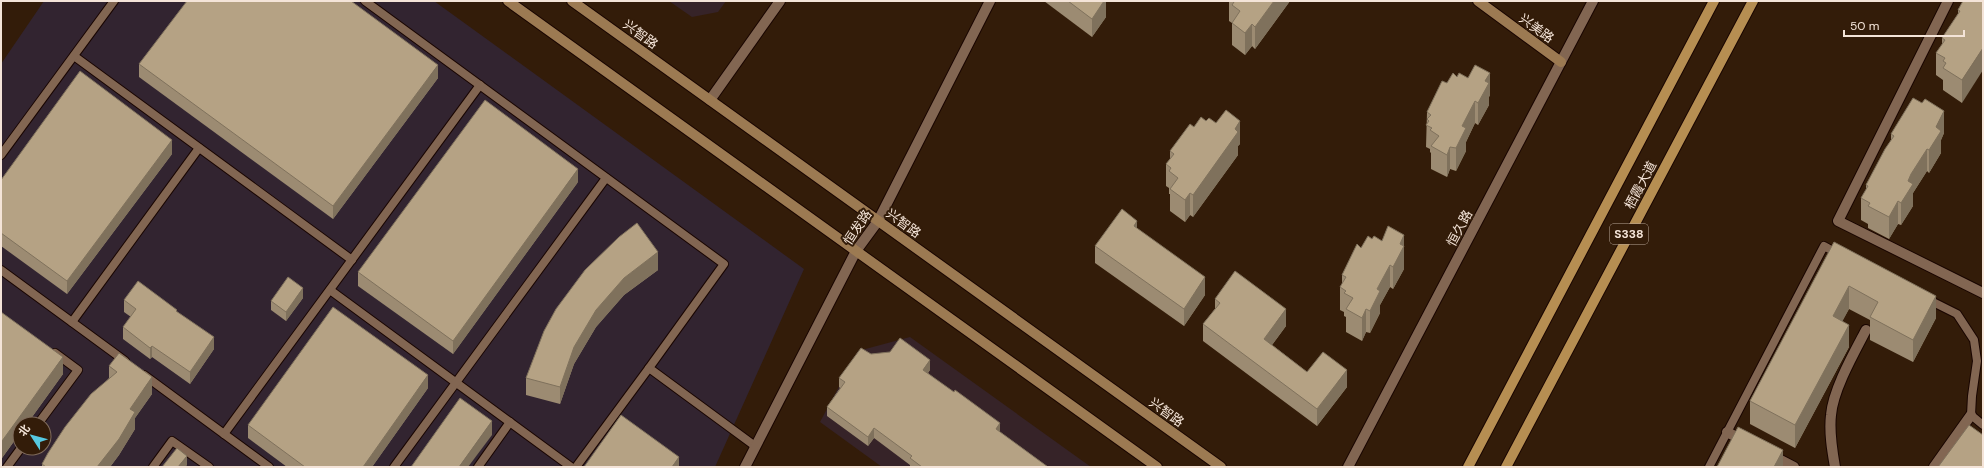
<svg xmlns="http://www.w3.org/2000/svg" width="1984" height="468" viewBox="0 0 1984 468" font-family="'DM Sans','Noto Sans SC',sans-serif">
  <style>
    .commercial { fill: #362328 }
    .industrial { fill: #322430; fill-rule: evenodd }
    .lines { fill: none; stroke-linecap: round; stroke-linejoin: round }
    .lane-casing { stroke: #190500; stroke-width: 10 }
    .street-casing { stroke: #190500; stroke-width: 12 }
    .secondary-casing { stroke: #190500; stroke-width: 12 }
    .primary-casing { stroke: #190500; stroke-width: 12 }
    .lane { stroke: #826652; stroke-width: 8 }
    .street { stroke: #826652; stroke-width: 10 }
    .secondary { stroke: #9c7a52; stroke-width: 10 }
    .primary { stroke: #b68e52; stroke-width: 10 }
    .wall { fill: #9c8b72 }
    .shaded-wall { fill: #7f715c }
    .building { fill: #b5a284; stroke: #7f715c }
    .labels { text-anchor: middle; stroke-width: 4; stroke-linejoin: round; paint-order: stroke }
    .shield { fill: #331c09; stroke: #baa89a; stroke-width: 1 }
    .shield-label { font-size: 12px; font-weight: bold; fill: #f4e4d8 }
    .street-label { font-size: 13px; fill: #f4e4d8; stroke: #331c09 }
  </style>
  <rect width="100%" height="100%" fill="#331c09"/>
  <g class="commercial">
    <path d="M669 1H726L718 12 692 17Z"/>
    <path d="M910 337 1091 467H882L820 422 858 351Z"/>
  </g>
  <path class="industrial" d="M44 1H434L804 269 715 467H1V64ZM20 424H44V448H20Z"/>
  <g class="lines">
    <defs>
      <g id="lane">
        <path d="M365 1 724 264 649 368 755 446"/>
        <path d="M74 56 352 260"/>
        <path d="M1 155 114 1"/>
        <path d="M1 270 125 361"/>
        <path d="M330 290 571 467"/>
        <path d="M1927 299 1957 314 1974 340 1977 361 1972 396 1971 415 1983 425"/>
        <path d="M72 322 199 148"/>
        <path d="M144 375 269 467"/>
        <path d="M38 424 78 370 55 353"/>
        <path d="M224 434 480 85"/>
        <path d="M7 467 21 448"/>
        <path d="M153 467 172 441 209 467"/>
        <path d="M394 467 606 178"/>
        <path d="M478 467 510 422"/>
        <path d="M576 467 649 368"/>
        <path d="M1709 467 1824 246 1840 255"/>
      </g>
      <g id="street">
        <path d="M1948 1 1838 221 1983 293"/>
        <path d="M710 100 780 1"/>
        <path d="M1727 432 1746 442"/>
        <path d="M1771 455 1794 467"/>
        <path d="M745 467 856 251 878 221 990 1"/>
        <path d="M1348 467 1593 1"/>
        <path d="M1835 467C1832 450 1829 432 1831 415 1833 390 1854 353 1866 330"/>
        <path d="M1934 467 1971 415"/>
      </g>
      <g id="secondary">
        <path d="M508 1 1157 467"/>
        <path d="M572 1 1221 467"/>
        <path d="M1478 1 1561 62"/>
      </g>
      <g id="primary">
        <path d="M1468 467 1714 1"/>
        <path d="M1506 467 1753 1"/>
      </g>
    </defs>
    <use href="#lane" class="lane-casing"/>
    <use href="#street" class="street-casing"/>
    <use href="#secondary" class="secondary-casing"/>
    <use href="#primary" class="primary-casing"/>
    <use href="#lane" class="lane"/>
    <use href="#street" class="street"/>
    <use href="#secondary" class="secondary"/>
    <use href="#primary" class="primary"/>
  </g>
  <g class="wall">
    <path d="M1044 1H1106V17L1092 37Z"/>
    <path d="M1229 1H1290L1255 49 1252 46 1245 55 1232 45V23L1229 21Z"/>
    <path d="M1963 1 1962 103 1943 90V80L1936 75V53L1942 45V38L1958 14V10Z"/>
    <path d="M139 64 438 78 333 219 139 77Z"/>
    <path d="M1457 77 1468 78 1490 95 1489 97V105L1478 125 1475 123 1466 142V151L1456 171 1450 169 1447 177 1431 169V153L1430 152V149L1426 147 1427 112 1447 83Z"/>
    <path d="M1194 127 1240 144 1238 146V155L1193 217 1190 215 1185 222 1170 211V194H1169V188L1166 186V164L1170 160V151Z"/>
    <path d="M1944 133 1941 140V153L1929 173 1927 171 1913 193V206L1901 225 1898 224 1889 239 1868 228V224L1861 220V198L1866 191V185L1891 140V134Z"/>
    <path d="M172 154 67 294 1 246V180Z"/>
    <path d="M578 182 453 354 358 286V272Z"/>
    <path d="M637 223 658 270 624 295 596 327 574 364 560 404 526 395V378Z"/>
    <path d="M1404 235V269L1393 289 1390 287 1380 305V313L1370 333 1366 332 1362 341 1346 332V317L1344 316V312L1340 310V287L1342 285V275L1361 248 1372 239 1382 241Z"/>
    <path d="M1834 242 1936 318 1913 362 1870 340V320L1849 309 1842 321 1849 347 1795 448 1750 424V401Z"/>
    <path d="M1095 246 1205 295 1184 326 1095 263Z"/>
    <path d="M303 298 286 321 271 310V301Z"/>
    <path d="M1215 299 1286 326 1272 345 1307 372 1347 387 1317 426 1203 341V324L1215 309Z"/>
    <path d="M124 300 177 312 214 349 190 384 152 357 150 359 123 339V327L131 317 124 312Z"/>
    <path d="M1 312 63 374 27 424H20V433L2 458H1Z"/>
    <path d="M109 366 152 394 135 418V429L119 455 110 467H42V464L109 378Z"/>
    <path d="M930 370 928 373 1000 432 1048 467H910V465L874 438 868 446 827 416V407L840 388 839 387V378Z"/>
    <path d="M428 388 372 467H287L248 438V425Z"/>
  </g>
  <g class="shaded-wall">
    <path d="M1104 1H1106V17L1092 37V19Z"/>
    <path d="M1274 1H1290L1255 49V27Z"/>
    <path d="M1252 24V46L1245 55V33Z"/>
    <path d="M1983 48V70L1962 103V80Z"/>
    <path d="M438 65V78L333 219V206Z"/>
    <path d="M1490 73V95L1489 97V105L1478 125V103L1485 81Z"/>
    <path d="M1475 101V123L1466 142V151L1456 171V148L1462 126Z"/>
    <path d="M1944 111V133L1941 140V153L1929 173V150L1936 127Z"/>
    <path d="M1240 121V144L1238 146V155L1193 217V195L1235 129Z"/>
    <path d="M172 140V154L67 294V281Z"/>
    <path d="M1450 147V169L1447 177V155Z"/>
    <path d="M1927 149V171L1913 193V206L1901 225V203L1908 181 1911 174Z"/>
    <path d="M578 169V182L453 354V341Z"/>
    <path d="M1190 193V215L1185 222V200Z"/>
    <path d="M1898 201V224L1889 239V217Z"/>
    <path d="M1137 221V238L1134 226Z"/>
    <path d="M1404 235V269L1393 289V267L1400 244Z"/>
    <path d="M658 252V270L624 295 596 327 574 364 560 404V387L574 347 596 310 624 278Z"/>
    <path d="M1390 265V287L1380 305V313L1370 333V311L1377 289Z"/>
    <path d="M1205 277V295L1184 326V309Z"/>
    <path d="M1849 286V309L1833 339V316Z"/>
    <path d="M303 288V298L286 321V312Z"/>
    <path d="M1936 296V318L1913 362V340Z"/>
    <path d="M1286 309V326L1264 356V339Z"/>
    <path d="M1366 309V332L1362 341V318Z"/>
    <path d="M1849 325V347L1795 448V425Z"/>
    <path d="M214 337V349L190 384V372Z"/>
    <path d="M152 346V357L150 359V348Z"/>
    <path d="M63 357V374L27 424H20V433L2 458V441Z"/>
    <path d="M930 360V370L923 379V370Z"/>
    <path d="M1347 370V387L1317 426V409Z"/>
    <path d="M428 375V388L372 467H363Z"/>
    <path d="M152 377V394L135 418V429L119 455 110 467H97L130 409Z"/>
    <path d="M492 421V435L468 467H459Z"/>
    <path d="M1000 423V433L996 429Z"/>
    <path d="M874 428V438L868 446V437Z"/>
    <path d="M1783 450V467H1774Z"/>
    <path d="M187 456V465L186 467H178Z"/>
    <path d="M679 457V467H672Z"/>
  </g>
  <g class="building">
    <path d="M187 1H351L438 65 333 206 139 64Z"/>
    <path d="M1068 1H1104L1092 19Z"/>
    <path d="M1232 1H1274L1255 27 1252 24 1245 33 1232 23 1240 11 1232 5 1234 2Z"/>
    <path d="M1963 1H1983V48L1962 80 1943 68 1946 63 1943 61 1945 58 1936 53 1945 40 1942 38 1960 11 1958 10Z"/>
    <path d="M1475 65 1490 73 1485 81 1489 83 1478 103 1475 101 1462 126 1466 128 1456 148 1450 147 1447 155 1431 146 1439 136 1430 130 1432 128 1426 125 1429 121 1427 119 1431 115 1427 112 1442 81 1447 83 1453 73 1457 77 1459 73 1468 78Z"/>
    <path d="M80 71 172 140 67 281 1 233V180Z"/>
    <path d="M1913 98 1922 103 1925 99 1944 111 1936 127 1941 131 1929 150 1927 149 1911 174 1908 181 1913 184 1901 203 1898 201 1889 217 1868 206 1870 203 1861 198 1868 186 1866 185 1885 149 1894 136 1891 134Z"/>
    <path d="M485 100 578 169 453 341 358 272Z"/>
    <path d="M1226 110 1240 121 1235 129 1238 132 1193 195 1190 193 1185 200 1170 189 1178 178 1169 171 1171 168 1166 164 1174 154 1170 151 1190 124 1194 127 1201 117 1206 121 1209 118 1216 123Z"/>
    <path d="M1122 209 1137 221 1134 226 1205 277 1184 309 1095 246Z"/>
    <path d="M637 223 658 252 624 278 596 310 574 347 560 387 526 378 544 331 556 309 585 270 619 237Z"/>
    <path d="M1388 226 1404 235 1400 244 1404 246 1393 267 1390 265 1377 289 1380 291 1370 311 1366 309 1362 318 1346 309 1353 298 1344 293 1346 291 1340 287 1346 277 1342 275 1357 244 1361 248 1368 236 1372 239 1374 236 1382 241Z"/>
    <path d="M1834 242 1936 296 1913 340 1870 317 1878 302 1849 286 1833 316 1849 325 1795 425 1750 401Z"/>
    <path d="M1235 271 1286 309 1264 339 1307 372 1323 352 1347 370 1317 409 1203 324 1220 303 1215 299Z"/>
    <path d="M288 277 303 288 286 312 271 301Z"/>
    <path d="M138 281 177 310 176 311 214 337 190 372 152 346 150 348 123 327 136 309 124 300Z"/>
    <path d="M333 307 428 375 363 467H305L248 425Z"/>
    <path d="M1 312 63 357 2 441H1Z"/>
    <path d="M900 338 930 360 923 370 954 392 955 390 1000 423 996 429 1048 467H922L910 458 912 456 874 428 868 437 827 407 845 382 839 378 861 348 871 354 890 352Z"/>
    <path d="M119 353 152 377 130 409 135 412 119 439 97 467H46L42 464 48 453 65 427 91 394 117 372 109 366Z"/>
    <path d="M460 398 492 421 459 467H411Z"/>
    <path d="M621 415 679 457 672 467H584Z"/>
    <path d="M1969 425 1983 435V467H1938Z"/>
    <path d="M1738 427 1783 450 1774 467H1717Z"/>
    <path d="M177 448 187 456 178 467H162Z"/>
  </g>
  <g class="labels">
    <rect class="shield" x="1610" y="224" width="38" height="20" rx="3"/>
    <g class="shield-label">
      <text x="1629" y="238">S338</text>
    </g>
    <g class="street-label">
      <text transform="translate(1537 28) rotate(36)" y="5">兴美路</text>
      <text transform="translate(641 34) rotate(36)" y="5">兴智路</text>
      <text transform="translate(1640 185) rotate(-62)" y="5">栖霞大道</text>
      <text transform="translate(904 223) rotate(36)" y="5">兴智路</text>
      <text transform="translate(857 227) rotate(-56)" y="5">恒发路</text>
      <text transform="translate(1459 228) rotate(-62)" y="5">恒久路</text>
      <text transform="translate(1167 412) rotate(36)" y="5">兴智路</text>
    </g>
  </g>
  <rect width="1984" height="468" fill="none" stroke="#f4e4d8" stroke-width="4"/>
  <g transform="translate(32 436) rotate(306)"><circle r="19" fill="#331c09" stroke="#806c5c"/>
  <path d="M0-3L7 15L0 10L-7 15Z" fill="#56c9e1"/>
  <text y="-6" font-size="11" font-weight="bold" text-anchor="middle" fill="#f4e4d8">北</text>
  </g>
  <path d="M1844 30v6h120v-6" fill="none" stroke="#f4e4d8" stroke-width="2"/>
  <text x="1850" y="30" font-size="12" fill="#f4e4d8" stroke="#331c09" stroke-width="3" paint-order="stroke">50 m</text>
</svg>
